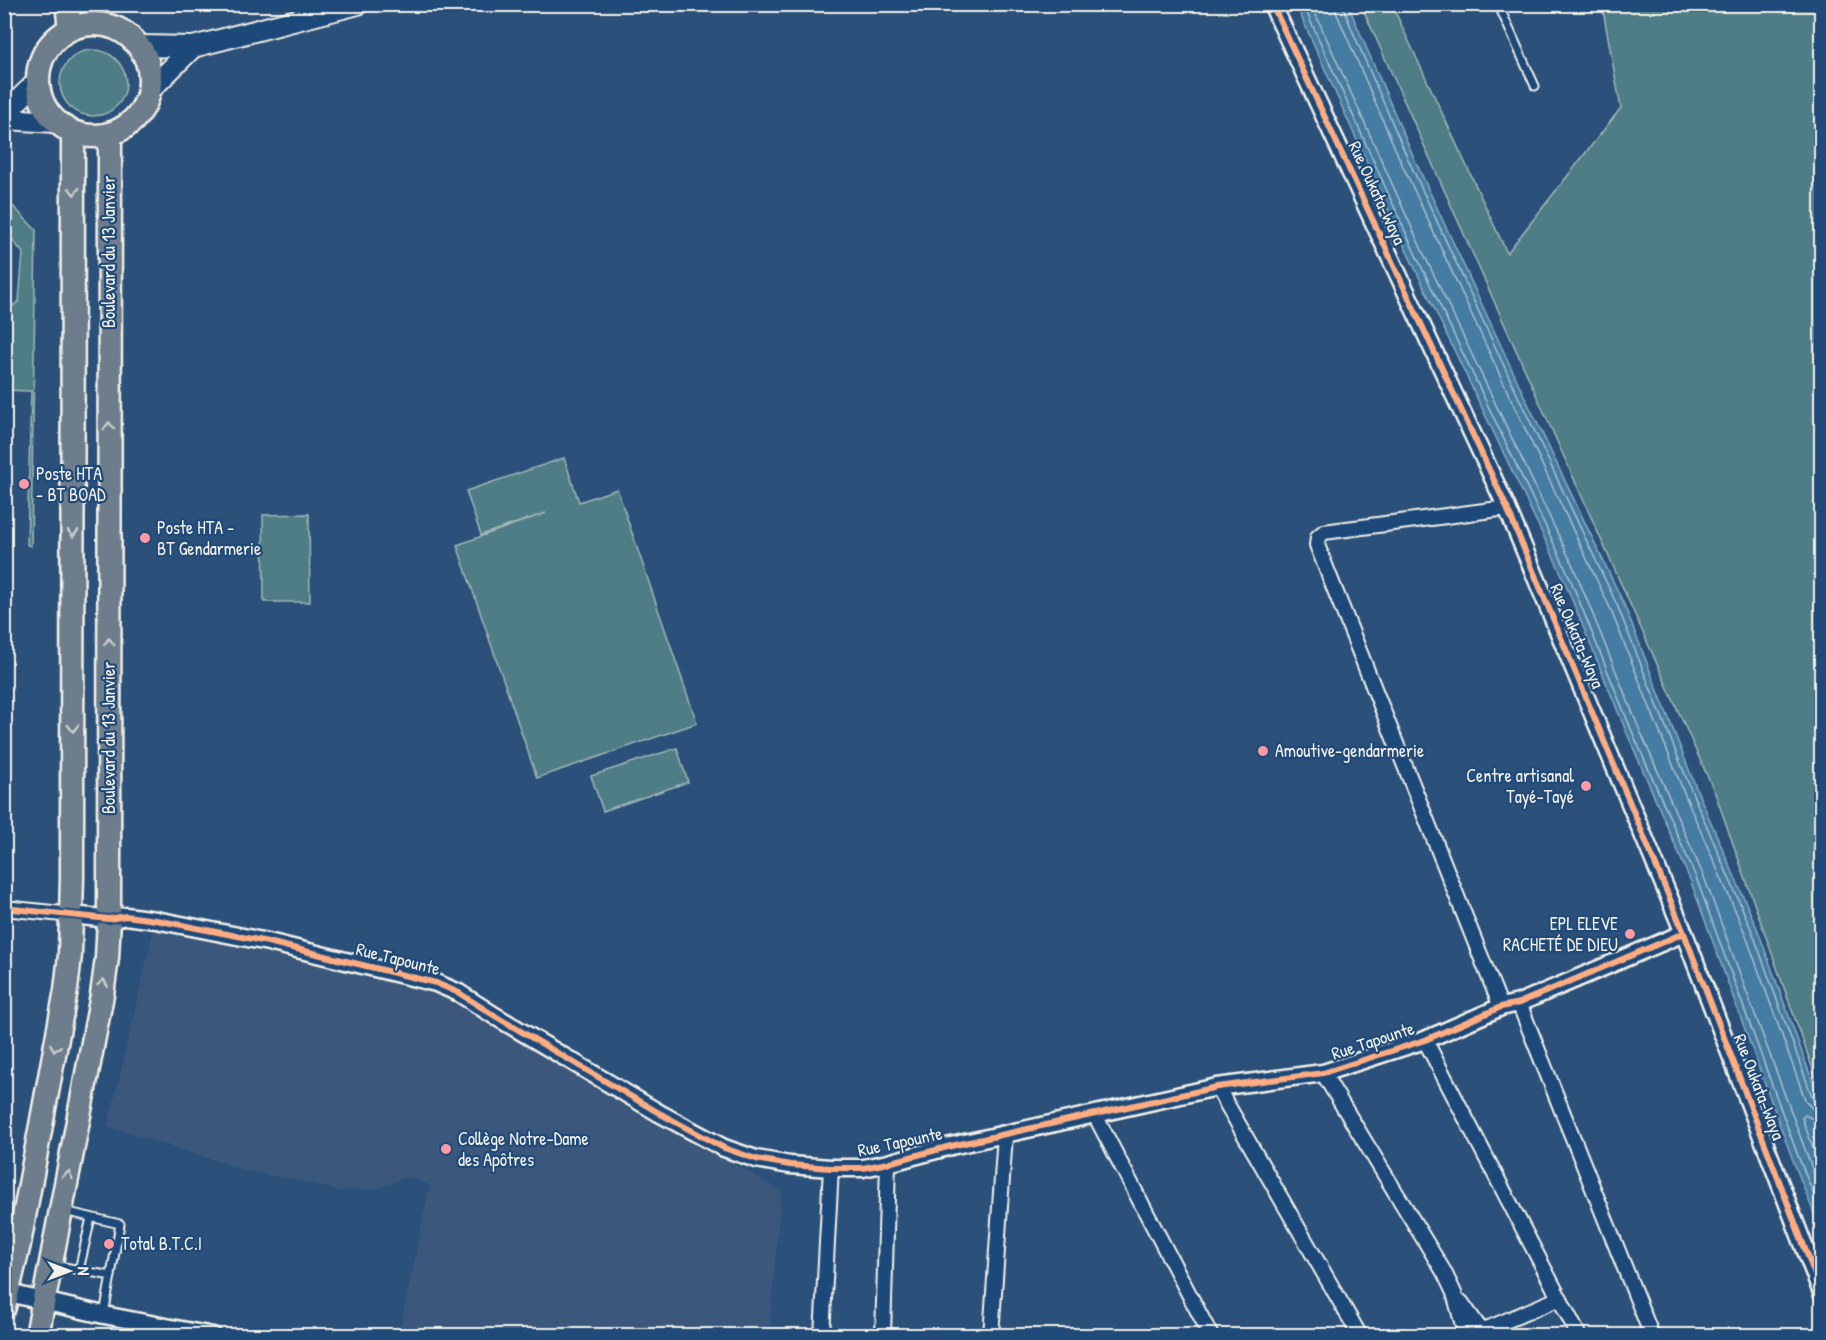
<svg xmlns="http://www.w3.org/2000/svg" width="1826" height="1340" viewBox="0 0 1826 1340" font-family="'Patrick Hand',sans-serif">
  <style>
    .built { fill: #3a597c }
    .green { fill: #4f7d86; stroke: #a2b7b7; stroke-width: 1.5 }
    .water { fill: #457ba2; stroke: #8baabe; stroke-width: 1.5 }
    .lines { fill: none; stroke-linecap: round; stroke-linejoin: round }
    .shore { stroke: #aec2cc; stroke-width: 1.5 }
    .service-casing { stroke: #f4f1e8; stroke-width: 11 }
    .minor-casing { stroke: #f4f1e8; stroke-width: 18 }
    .tertiary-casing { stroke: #f4f1e8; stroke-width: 21 }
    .secondary-casing { stroke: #f4f1e8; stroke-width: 24 }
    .trunk-casing { stroke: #f4f1e8; stroke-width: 27 }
    .service { stroke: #1f4a7a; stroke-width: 7 }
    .minor { stroke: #1f4a7a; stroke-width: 14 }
    .tertiary { stroke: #1f4a7a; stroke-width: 16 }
    .secondary { stroke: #1f4a7a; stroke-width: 20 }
    .trunk { stroke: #6d7d8c; stroke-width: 22 }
    .cycleway-casing { stroke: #1f4a7a; stroke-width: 10 }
    .cycleway { stroke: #ffac80; stroke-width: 6 }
    .oneway { stroke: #cccecc }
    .poi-dot { fill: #ff9aa2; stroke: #1f4a7a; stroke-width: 2 }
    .labels { text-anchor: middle; stroke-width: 4.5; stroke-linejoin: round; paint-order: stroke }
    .street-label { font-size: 18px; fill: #f4f1e8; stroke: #1f4a7a }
    .poi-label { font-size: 18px; fill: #f4f1e8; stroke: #1f4a7a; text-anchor: start }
  </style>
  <rect width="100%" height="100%" fill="#2b517b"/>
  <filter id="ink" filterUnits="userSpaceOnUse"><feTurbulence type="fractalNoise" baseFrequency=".0167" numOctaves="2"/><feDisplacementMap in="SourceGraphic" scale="12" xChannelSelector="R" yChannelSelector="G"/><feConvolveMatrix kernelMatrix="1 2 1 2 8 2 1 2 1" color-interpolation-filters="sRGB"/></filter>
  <g filter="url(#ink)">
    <path class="built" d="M154 929 434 990 781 1191 769 1335H399L430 1185 408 1176 377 1189 339 1191 298 1180 254 1173 108 1126Z"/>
    <g class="green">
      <path d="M1361 5H1392L1507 253 1621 108 1602 5H1821V1092L1715 793Z"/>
      <circle cx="93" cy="83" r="33"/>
      <path d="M5 198 36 230 31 546 27 545 31 391 5 390V309L7 310 19 301 23 253 5 231Z"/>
      <path d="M564 458 579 502 617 489 697 723 537 778 457 545 546 513 481 535 466 491Z"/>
      <path d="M309 514 310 602H264L263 515Z"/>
      <path d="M677 748 688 782 603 811 591 776Z"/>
    </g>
    <path class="water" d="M1296 5H1348L1413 156 1522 391 1623 602 1697 790 1757 928 1821 1105V1231L1792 1158 1691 882 1626 731 1561 573 1408 254Z"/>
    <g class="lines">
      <g class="shore">
        <path d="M1303 4 1414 251 1567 571 1631 729 1697 880 1798 1156 1822 1215"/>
        <path d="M1311 4 1421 248 1574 568 1638 726 1704 877 1822 1195"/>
        <path d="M1335 4 1336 12 1401 162 1510 397 1610 608 1685 795 1745 933 1806 1102 1813 1109 1822 1111"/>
        <path d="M1342 4 1352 30 1408 159 1517 394 1617 605 1692 792 1752 931 1813 1099 1816 1102 1822 1103"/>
        <path d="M1822 1120 1813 1119 1805 1115 1802 1118 1822 1171"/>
      </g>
      <defs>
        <g id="service">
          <path d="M1498 4 1535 86"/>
          <path d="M4 282 6 289 4 291"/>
          <path d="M64 1211 120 1224 104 1315"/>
          <path d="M54 1265 111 1276"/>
          <path d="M79 1270 91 1218"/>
        </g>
        <g id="minor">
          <path d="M4 908 72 915"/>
          <path d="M1519 1003 1652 1336"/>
          <path d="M1501 1007 1317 545 1318 537 1324 532 1507 508"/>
          <path d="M1425 1040 1579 1336"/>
          <path d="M1323 1073 1444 1272 1454 1293 1466 1336"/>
          <path d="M1217 1087 1360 1336"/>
          <path d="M1095 1115 1211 1336"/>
          <path d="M1461 1302 1485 1336"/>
          <path d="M822 1336 831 1168"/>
          <path d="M883 1336 888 1163"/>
          <path d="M991 1336 1005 1135"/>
          <path d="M1479 1336 1482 1331 1560 1298"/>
        </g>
        <g id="tertiary">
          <path d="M1272 4 1507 508 1684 933 1822 1293"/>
          <path d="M72 915 109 919 126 916 156 920 268 942 436 983 459 993 495 1016 659 1113 724 1148 756 1159 790 1165 831 1168H863L888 1163 951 1146 1217 1087 1323 1073 1425 1040 1501 1007 1519 1003 1684 933"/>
          <path d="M4 1292 104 1315 213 1336"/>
        </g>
        <g id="secondary">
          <path d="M140 46 193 47 358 4"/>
          <path d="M150 90 193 47"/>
          <path d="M4 114 38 81"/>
          <path d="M4 119 56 122"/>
        </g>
        <g id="trunk">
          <path d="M67 4 70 29"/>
          <circle cx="94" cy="80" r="56"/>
          <path d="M4 1307 19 1244 66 990 70 955 72 877 73 133"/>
          <path d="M37 1336 102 995 107 958 109 919 110 135"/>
        </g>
      </defs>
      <use href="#service" class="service-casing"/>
      <use href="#minor" class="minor-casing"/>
      <use href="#tertiary" class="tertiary-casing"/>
      <use href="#secondary" class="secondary-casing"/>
      <use href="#trunk" class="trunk-casing"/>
      <use href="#service" class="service"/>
      <use href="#minor" class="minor"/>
      <use href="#tertiary" class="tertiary"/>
      <use href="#secondary" class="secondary"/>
      <use href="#trunk" class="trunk"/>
      <defs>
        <g id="cycleway">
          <path d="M1272 4 1507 508 1684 933 1822 1293"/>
          <path d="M4 908 109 919 126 916 156 920 268 942 436 983 459 993 495 1016 659 1113 724 1148 756 1159 790 1165 831 1168H863L888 1163 951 1146 1217 1087 1323 1073 1425 1040 1501 1007 1519 1003 1684 933"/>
        </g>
      </defs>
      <use href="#cycleway" class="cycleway-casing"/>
      <use href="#cycleway" class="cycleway"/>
    </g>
    <defs><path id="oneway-chevron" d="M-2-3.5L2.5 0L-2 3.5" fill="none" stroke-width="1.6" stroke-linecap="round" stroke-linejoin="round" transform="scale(1.5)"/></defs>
    <g class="oneway">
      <use href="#oneway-chevron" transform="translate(74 191) rotate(89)"/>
      <use href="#oneway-chevron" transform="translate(109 426) rotate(-90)"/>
      <use href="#oneway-chevron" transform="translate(73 533) rotate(90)"/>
      <use href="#oneway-chevron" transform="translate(109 642) rotate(-90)"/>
      <use href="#oneway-chevron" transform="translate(73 728) rotate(90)"/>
      <use href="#oneway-chevron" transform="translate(103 983) rotate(-82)"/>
      <use href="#oneway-chevron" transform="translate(55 1048) rotate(101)"/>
      <use href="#oneway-chevron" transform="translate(68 1175) rotate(-79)"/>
    </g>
  </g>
  <g class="poi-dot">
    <circle cx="24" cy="484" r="6"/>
    <circle cx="145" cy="538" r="6"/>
    <circle cx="1263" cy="751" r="6"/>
    <circle cx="1586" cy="786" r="6"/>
    <circle cx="1630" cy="934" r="6"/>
    <circle cx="446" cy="1149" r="6"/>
    <circle cx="109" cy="1244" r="6"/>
  </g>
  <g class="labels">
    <g class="street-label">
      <text transform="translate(1377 193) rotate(65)" y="6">Rue Oukata-Waya</text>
      <text transform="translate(109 252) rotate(-90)" y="6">Boulevard du 13 Janvier</text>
      <text transform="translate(1577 636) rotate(67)" y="6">Rue Oukata-Waya</text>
      <text transform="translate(109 738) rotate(-90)" y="6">Boulevard du 13 Janvier</text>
      <text transform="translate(398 959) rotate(14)" y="6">Rue Tapounte</text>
      <text transform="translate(1373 1041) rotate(-18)" y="6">Rue Tapounte</text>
      <text transform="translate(1759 1087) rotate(69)" y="6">Rue Oukata-Waya</text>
      <text transform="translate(900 1142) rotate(-12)" y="6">Rue Tapounte</text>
    </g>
    <g class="poi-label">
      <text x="36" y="480">Poste HTA<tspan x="36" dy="21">- BT BOAD</tspan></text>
      <text x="157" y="534">Poste HTA -<tspan x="157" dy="21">BT Gendarmerie</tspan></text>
      <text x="1275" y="757">Amoutive-gendarmerie</text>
      <text x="1574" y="782" text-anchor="end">Centre artisanal<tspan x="1574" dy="21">Tayé-Tayé</tspan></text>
      <text x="1618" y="930" text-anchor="end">EPL ELEVE<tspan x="1618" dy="21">RACHETÉ DE DIEU</tspan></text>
      <text x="458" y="1145">Collège Notre-Dame<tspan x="458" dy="21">des Apôtres</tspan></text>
      <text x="121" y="1250">Total B.T.C.I</text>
    </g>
  </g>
  <rect width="1826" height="1340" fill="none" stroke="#1f4a7a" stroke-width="24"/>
  <rect x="12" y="12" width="1802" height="1316" fill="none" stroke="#f4f1e8" stroke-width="2" filter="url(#ink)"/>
  <g transform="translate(69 1271) rotate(90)" stroke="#1f4a7a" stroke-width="4.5" paint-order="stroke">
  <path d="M0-4.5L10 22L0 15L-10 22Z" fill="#f4f1e8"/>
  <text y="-9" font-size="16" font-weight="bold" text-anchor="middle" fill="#f4f1e8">N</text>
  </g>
</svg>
